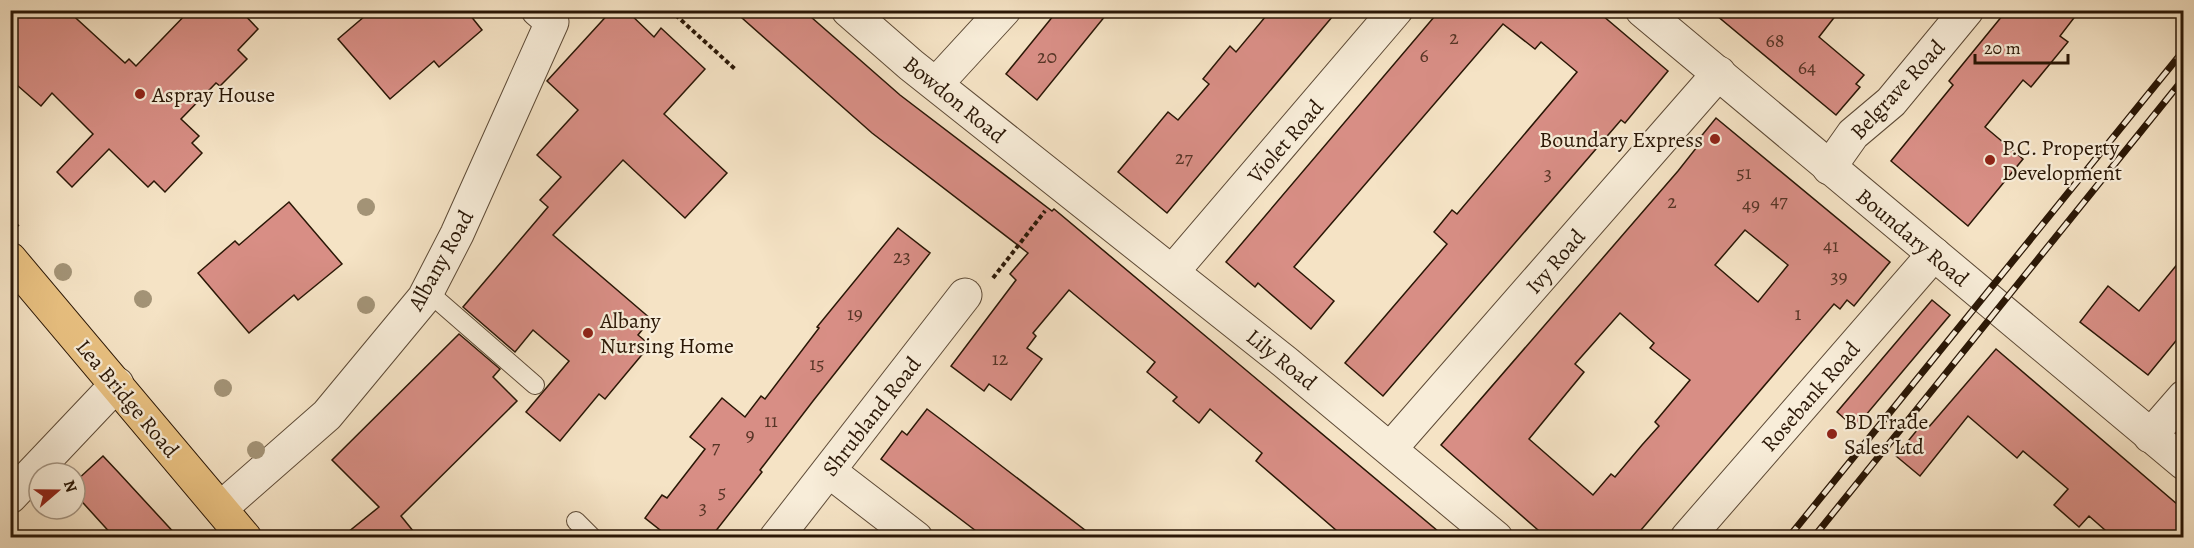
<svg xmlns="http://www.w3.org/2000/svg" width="2194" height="548" viewBox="0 0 2194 548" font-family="Alegreya,serif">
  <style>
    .building { fill: #d88e85; stroke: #2a1706; stroke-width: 1.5; fill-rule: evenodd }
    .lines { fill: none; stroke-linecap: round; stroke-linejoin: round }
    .service-casing { stroke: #5d4a36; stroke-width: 20 }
    .minor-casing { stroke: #5d4a36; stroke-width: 35 }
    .tertiary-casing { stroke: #5d4a36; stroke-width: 35 }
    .primary-casing { stroke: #2a1706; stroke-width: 35 }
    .path { stroke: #2a1706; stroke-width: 4; stroke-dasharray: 4.5 3; stroke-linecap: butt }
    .service { stroke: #f8edd9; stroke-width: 18 }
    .minor { stroke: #f8edd9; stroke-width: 33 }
    .tertiary { stroke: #f8edd9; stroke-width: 33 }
    .primary { stroke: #eac282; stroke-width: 33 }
    .rail-casing { stroke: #2a1706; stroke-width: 7 }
    .rail { stroke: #f8edd9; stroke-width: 4.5; stroke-dasharray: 14; stroke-linecap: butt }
    .tree { fill: #a39376 }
    .poi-dot { fill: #8f2418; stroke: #f8edd9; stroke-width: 2 }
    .labels { text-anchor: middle; stroke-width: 4.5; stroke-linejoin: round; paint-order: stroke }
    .number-label { font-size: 20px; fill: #563526 }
    .street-label { font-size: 22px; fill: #2a1706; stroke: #f8edd9 }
    .poi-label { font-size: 22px; fill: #2a1706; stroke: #f8edd9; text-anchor: start }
  </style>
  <rect width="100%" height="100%" fill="#f5e3c5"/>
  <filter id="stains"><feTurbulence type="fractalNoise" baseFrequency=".00333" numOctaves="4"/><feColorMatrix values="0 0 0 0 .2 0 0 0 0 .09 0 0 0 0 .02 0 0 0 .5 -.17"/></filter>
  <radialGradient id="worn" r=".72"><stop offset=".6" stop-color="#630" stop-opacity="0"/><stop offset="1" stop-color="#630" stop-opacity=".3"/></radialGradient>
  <g class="building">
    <path d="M10 10H67L125 63 129 59 136 66 190 10H240L258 29 238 50 247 59 220 86 216 83 181 119 199 136 192 143 202 153 165 192 154 181 148 187 109 149 72 187 57 172 93 134 52 93 41 106 10 79Z"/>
    <path d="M372 10H466L482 30 439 67 434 61 390 99 338 39Z"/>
    <path d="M612 10H626L654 37 661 28 705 69 664 114 727 173 685 218 623 160 553 235 651 319 638 335 650 345 605 399 599 394 560 441 526 412 569 361 533 330 515 352 463 307 548 207 540 200 561 177 537 155 578 110 547 81Z"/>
    <path d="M733 10H803L900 95 1052 211 1054 209 1445 537H1344L1256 461 1262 453 1210 409 1199 423 1173 401 1177 397 1147 372 1155 362 1069 290 1033 333 1036 336 1027 348 1042 359 1011 400 989 384 984 391 951 366 1016 280 1010 274 1028 253 872 133Z"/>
    <path d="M1058 10H1110L1037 100 1006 74Z"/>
    <path d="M1271 10H1338L1167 213 1118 172 1168 112 1178 120 1209 84 1203 79 1230 46 1236 52Z"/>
    <path d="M1440 10H1596L1668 71 1625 123 1621 120 1383 396 1345 363 1447 244 1434 232 1452 210 1457 214 1577 72 1541 42 1535 49 1503 24 1294 267 1334 301 1311 329 1258 283 1255 287 1226 262Z"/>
    <path d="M1710 10H1840L1819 37 1864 75 1856 84 1860 87 1836 115Z"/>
    <path d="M2007 10H2080L2060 36 2068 42 2031 87 2023 80 1985 127 2023 159 1968 226 1891 161 1953 85 1949 81Z"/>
    <path d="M1716 118 1890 262 1854 306 1847 300 1840 309 1834 304 1635 537H1546L1441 445 1678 171 1697 147 1694 145ZM1745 230 1788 265 1758 302 1715 265ZM1620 313 1654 343 1650 348 1690 380 1655 422 1659 426 1642 445 1615 477 1611 474 1593 495 1529 439 1584 372 1575 364Z"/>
    <path d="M289 202 342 264 298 300 294 295 249 333 198 273 235 241 239 245Z"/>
    <path d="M898 228 930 253 813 401 760 470 762 472 711 537H669L645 518 662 495 667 498 705 449 690 437 722 398 745 417 761 396 765 399 819 328 817 327Z"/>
    <path d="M2184 256V331L2148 375 2080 322 2108 286 2139 311Z"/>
    <path d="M1932 300 1950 315 1855 428 1837 412Z"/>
    <path d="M459 334 500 369 493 377 517 401 401 516 418 537H342L379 507 332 460Z"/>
    <path d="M1996 349 2184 510V537H2113L2089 516 2079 527 2054 505 2068 489 2023 451 2017 458 1968 416 1920 476 1896 456 1922 424 1928 428Z"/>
    <path d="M927 409 947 424 1094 537H984L955 515 881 459 902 431 907 435Z"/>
    <path d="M103 456 119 473 178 537H114L75 494V482Z"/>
  </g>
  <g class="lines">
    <defs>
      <g id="service">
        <path d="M427 291 535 385"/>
        <path d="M576 521 593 538"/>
      </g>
      <g id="minor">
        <path d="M848 10 911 65 1285 362 1496 538"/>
        <path d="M936 84 1004 10"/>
        <path d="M1829 168 1853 134 1891 102 1967 10"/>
        <path d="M1173 271 1396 10"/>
        <path d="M2150 436 2184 397"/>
        <path d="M1391 448 1719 73"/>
        <path d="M829 471 916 538"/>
        <path d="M221 508 327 415 424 298 457 234 552 22 538 10"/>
        <path d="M776 538 965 295"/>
        <path d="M1687 538 1934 254"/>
      </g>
      <g id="tertiary">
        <path d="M1642 10 2184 463"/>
        <path d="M10 497 117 384"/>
      </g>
      <path id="primary" d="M10 259 245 538"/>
    </defs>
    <use href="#service" class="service-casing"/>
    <use href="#minor" class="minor-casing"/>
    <use href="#tertiary" class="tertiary-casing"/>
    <use href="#primary" class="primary-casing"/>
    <g class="path">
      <path d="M670 10 735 69"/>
      <path d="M10 218 19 228"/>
      <path d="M993 278 1045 211"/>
    </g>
    <use href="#service" class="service"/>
    <use href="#minor" class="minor"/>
    <use href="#tertiary" class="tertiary"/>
    <use href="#primary" class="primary"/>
    <defs>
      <g id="rail">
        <path d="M1788 538 2184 50"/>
        <path d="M1813 538 2184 78"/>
      </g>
    </defs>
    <use href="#rail" class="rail-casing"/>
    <use href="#rail" class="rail"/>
  </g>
  <g class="tree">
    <circle cx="366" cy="207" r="9"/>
    <circle cx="63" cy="272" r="9"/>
    <circle cx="143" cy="299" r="9"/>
    <circle cx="366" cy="305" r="9"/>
    <circle cx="223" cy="388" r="9"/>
    <circle cx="256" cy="450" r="9"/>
  </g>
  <g class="poi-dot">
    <circle cx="140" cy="94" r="6"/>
    <circle cx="1715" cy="139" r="6"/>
    <circle cx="1990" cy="160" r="6"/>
    <circle cx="588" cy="333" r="6"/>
    <circle cx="1832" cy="434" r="6"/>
  </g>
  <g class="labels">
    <g class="number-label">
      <text x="1454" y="44">2</text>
      <text x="1775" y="47">68</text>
      <text x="1424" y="62">6</text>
      <text x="1047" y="63">20</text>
      <text x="1807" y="74">64</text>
      <text x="1184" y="164">27</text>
      <text x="1744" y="179">51</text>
      <text x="1548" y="180">3</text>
      <text x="1779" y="207">47</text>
      <text x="1672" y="208">2</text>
      <text x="1751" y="211">49</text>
      <text x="1831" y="252">41</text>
      <text x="902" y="263">23</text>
      <text x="1839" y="283">39</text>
      <text x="855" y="320">19</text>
      <text x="1798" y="320">1</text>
      <text x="1000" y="365">12</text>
      <text x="817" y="370">15</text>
      <text x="771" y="427">11</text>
      <text x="750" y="441">9</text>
      <text x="716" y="453">7</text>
      <text x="722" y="498">5</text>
      <text x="703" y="514">3</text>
    </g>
    <g class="street-label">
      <text transform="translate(1897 89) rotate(-47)" y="8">Belgrave Road</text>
      <text transform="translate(955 99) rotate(39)" y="8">Bowdon Road</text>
      <text transform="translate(1285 141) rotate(-49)" y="8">Violet Road</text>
      <text transform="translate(1913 237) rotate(40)" y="8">Boundary Road</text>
      <text transform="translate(440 260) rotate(-61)" y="8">Albany Road</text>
      <text transform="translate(1555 261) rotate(-49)" y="8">Ivy Road</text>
      <text transform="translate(1282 359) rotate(39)" y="8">Lily Road</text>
      <text transform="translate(1810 396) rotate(-49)" y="8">Rosebank Road</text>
      <text transform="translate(128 398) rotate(50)" y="8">Lea Bridge Road</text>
      <text transform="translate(871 416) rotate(-52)" y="8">Shrubland Road</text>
    </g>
    <g class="poi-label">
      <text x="152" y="102">Aspray House</text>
      <text x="1703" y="147" text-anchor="end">Boundary Express</text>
      <text x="2002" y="155">P.C. Property<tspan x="2002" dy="25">Development</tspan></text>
      <text x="600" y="328">Albany<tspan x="600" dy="25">Nursing Home</tspan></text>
      <text x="1844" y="429">BD Trade<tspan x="1844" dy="25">Sales Ltd</tspan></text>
    </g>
  </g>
  <rect width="2194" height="548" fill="none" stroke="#f5e3c5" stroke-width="36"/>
  <rect x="12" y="12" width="2170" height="524" fill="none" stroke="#2a1706" stroke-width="3"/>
  <rect x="18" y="18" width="2158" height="512" fill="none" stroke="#2a1706" stroke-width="1.5"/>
  <g transform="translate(57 491) rotate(70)"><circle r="28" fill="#f8edd9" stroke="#a69785" stroke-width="1.5"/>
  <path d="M0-4.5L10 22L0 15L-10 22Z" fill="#8f2418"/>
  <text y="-9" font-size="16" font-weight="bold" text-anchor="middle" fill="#2a1706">N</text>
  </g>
  <path d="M1975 54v9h93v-9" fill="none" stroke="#2a1706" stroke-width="3"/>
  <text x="1984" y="54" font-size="18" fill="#2a1706" stroke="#f8edd9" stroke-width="4.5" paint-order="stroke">20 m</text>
  <rect width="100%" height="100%" filter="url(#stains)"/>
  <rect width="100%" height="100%" fill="url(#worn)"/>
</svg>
